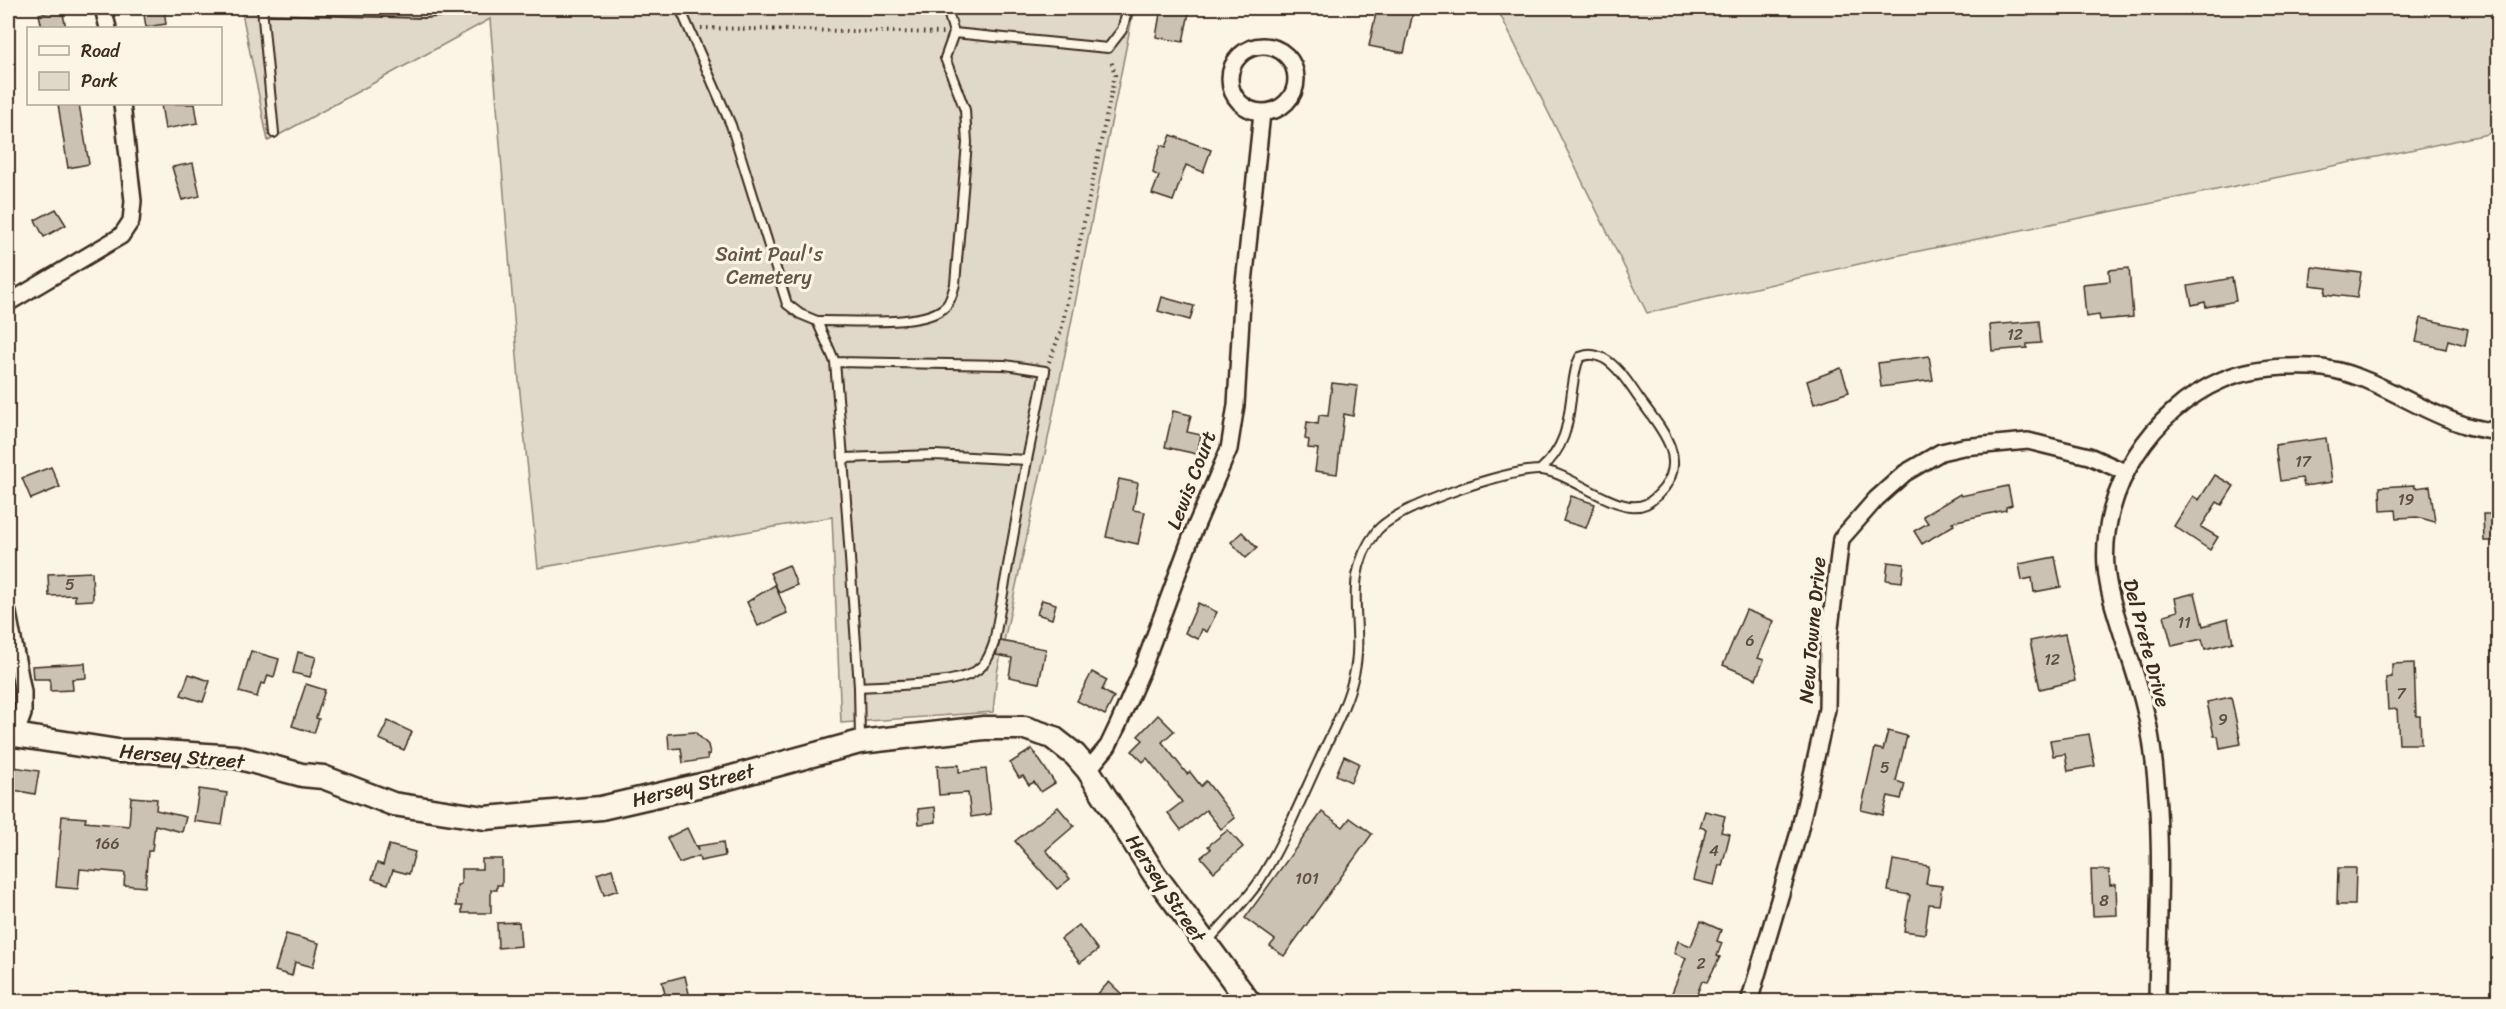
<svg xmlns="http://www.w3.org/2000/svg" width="2506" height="1009" viewBox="0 0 2506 1009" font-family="Sriracha,sans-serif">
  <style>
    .green { fill: #e0d8c8; stroke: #8e8173; stroke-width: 1.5 }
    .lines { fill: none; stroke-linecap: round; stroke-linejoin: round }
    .stream { stroke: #85796b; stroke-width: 6 }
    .building { fill: #ccc2b3; stroke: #3b2a1e; stroke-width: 1.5 }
    .lane-casing { stroke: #3b2a1e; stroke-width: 12 }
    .street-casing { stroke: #3b2a1e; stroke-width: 20 }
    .secondary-casing { stroke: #3b2a1e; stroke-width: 27 }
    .path { stroke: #3b2a1e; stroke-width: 4; stroke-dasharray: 1.5 4.5; stroke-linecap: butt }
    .lane { stroke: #fcf5e5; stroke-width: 8 }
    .street { stroke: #fcf5e5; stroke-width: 15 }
    .secondary { stroke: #fcf5e5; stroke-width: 22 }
    .labels { text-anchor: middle; stroke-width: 6; stroke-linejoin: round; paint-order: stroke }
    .number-label { font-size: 16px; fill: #5f5043 }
    .park-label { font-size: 20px; fill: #645648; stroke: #fcf5e5 }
    .street-label { font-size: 20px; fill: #3b2a1e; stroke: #fcf5e5 }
  </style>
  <rect width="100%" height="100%" fill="#fcf5e5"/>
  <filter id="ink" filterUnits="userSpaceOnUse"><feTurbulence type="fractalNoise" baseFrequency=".0167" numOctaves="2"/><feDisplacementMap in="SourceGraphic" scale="12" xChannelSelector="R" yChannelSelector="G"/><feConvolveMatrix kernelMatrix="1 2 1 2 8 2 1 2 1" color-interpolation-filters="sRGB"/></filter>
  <g filter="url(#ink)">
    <g class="green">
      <path d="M241 8H1134L1046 449 997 673 993 712 841 723 832 517 538 568 520 393 490 19 268 141Z"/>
      <path d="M1497 8H2498V132L1885 258 1647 313Z"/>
    </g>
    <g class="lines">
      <path class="stream" d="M39 1002H43"/>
    </g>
    <g class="building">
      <path d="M143 8H164L166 24 146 27Z"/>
      <path d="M1161 8H1190L1183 42 1156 37Z"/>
      <path d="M1377 8H1414L1404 53 1369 46Z"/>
      <path d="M62 9 66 28H42L39 14Z"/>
      <path d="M58 104H79L89 164 68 168Z"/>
      <path d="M161 104H195L198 123 165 129Z"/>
      <path d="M1171 135 1211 150 1203 172 1186 165 1173 201 1152 194 1159 176 1153 173 1155 162 1161 145 1166 147Z"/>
      <path d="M193 163 200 196 182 200 172 167Z"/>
      <path d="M56 209 66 225 44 237 35 220Z"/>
      <path d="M2312 267 2361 273 2357 298 2325 294 2326 287 2310 285Z"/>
      <path d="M2129 268 2133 317 2100 320 2099 315 2086 317 2083 284 2110 281 2109 270Z"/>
      <path d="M2232 278 2236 301 2206 307 2205 302 2192 305 2188 286Z"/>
      <path d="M1162 297 1194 306 1190 320 1158 311Z"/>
      <path d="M2421 318 2468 329 2465 345 2448 340 2446 349 2416 342Z"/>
      <path d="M2039 321 2041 343 2027 344V348L1992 351 1990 325Z"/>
      <path d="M1929 356 1933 380 1881 387 1878 363Z"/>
      <path d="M1841 368 1849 392 1814 404 1807 381Z"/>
      <path d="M1332 383 1357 386 1353 416 1344 414 1337 474 1315 471 1318 449 1308 448 1309 440 1305 439 1307 422 1318 424 1319 415 1328 416Z"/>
      <path d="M1173 411 1191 415 1187 432 1201 435 1197 454 1165 447Z"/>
      <path d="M2326 438 2332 482 2304 486 2302 478 2280 481 2275 445Z"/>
      <path d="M51 467 60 487 31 499 22 478Z"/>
      <path d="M2215 475 2234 486 2222 505 2217 502 2201 527 2218 537 2210 550 2174 526 2193 496 2199 500Z"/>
      <path d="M1119 479 1138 483 1133 510 1145 512 1138 544 1106 537Z"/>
      <path d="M2414 485 2415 488 2430 486 2435 522 2417 517 2397 518 2396 510 2381 511 2380 487Z"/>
      <path d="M2008 486 2012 505 2006 507V510L1952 522 1954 525 1922 544 1914 531 1928 523 1923 516 1960 494 1961 496Z"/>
      <path d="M1571 496 1595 504 1586 528 1563 521Z"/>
      <path d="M2483 514H2499V541H2484Z"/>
      <path d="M1242 532 1257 548 1246 558 1231 542Z"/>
      <path d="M2055 557 2061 587 2034 592 2032 578 2022 580 2019 564Z"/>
      <path d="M1888 562 1904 564 1902 582 1886 580Z"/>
      <path d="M789 565 797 585 779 593 770 573Z"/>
      <path d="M92 572 93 600 75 601V595L49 596 48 574Z"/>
      <path d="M775 585 787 613 758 626 747 602Z"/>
      <path d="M2195 593 2203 626 2228 619 2233 642 2205 649 2202 639 2172 646 2164 615 2178 611 2175 598Z"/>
      <path d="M1042 600 1056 604 1052 619 1037 614Z"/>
      <path d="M1198 603 1217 612 1207 632 1202 629 1198 639 1185 633Z"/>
      <path d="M1746 610 1774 621 1758 658 1764 660 1756 679 1723 665Z"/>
      <path d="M2065 634 2075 681 2040 689 2030 641Z"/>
      <path d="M1000 641 1046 649 1039 683 1009 677 1012 658 996 655Z"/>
      <path d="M251 651 279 659 274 677 268 675 265 684 261 683 257 697 239 692Z"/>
      <path d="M298 652 316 657 310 677 293 673Z"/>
      <path d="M85 663 86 678 72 679 73 690 50 691V679H33L32 666Z"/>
      <path d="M2414 663 2416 716H2420L2421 744H2399L2397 709 2388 710 2386 678 2392 677V664Z"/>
      <path d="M1092 672 1107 680 1102 690 1114 697 1105 715 1077 701Z"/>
      <path d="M189 674 210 681 203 702 181 695Z"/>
      <path d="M306 684 325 690 316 718 319 719 314 733 292 726Z"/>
      <path d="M2231 697 2241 744 2220 748 2218 736H2214L2207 702Z"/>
      <path d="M1158 715 1174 731 1162 742 1187 774 1190 772 1201 786 1206 781 1235 818 1221 829 1206 810 1181 830 1168 813 1182 802 1147 758 1143 762 1132 751 1143 740 1138 736Z"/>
      <path d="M388 721 412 732 404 750 379 739Z"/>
      <path d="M1888 731 1907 736 1896 781 1905 784 1901 799 1888 796 1883 815 1861 810 1875 748 1883 750Z"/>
      <path d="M695 732 708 745 710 754 707 755 708 759 683 763 681 748 669 749 668 734Z"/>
      <path d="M2089 734 2095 766 2068 771 2065 754 2053 756 2050 740Z"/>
      <path d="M1032 749 1055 783 1041 792 1034 782 1029 785 1023 776 1019 778 1010 763Z"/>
      <path d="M1344 756 1359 763 1351 782 1336 775Z"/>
      <path d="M959 765V772L986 769 991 814 971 817 968 793 939 795 937 766Z"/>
      <path d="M8 766 39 771 35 794 8 789Z"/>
      <path d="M199 789 227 793 222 825 194 821Z"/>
      <path d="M131 797 157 799 156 810 186 817 182 832 155 825 152 851H148L145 887 124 885 125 873 80 869 78 889 56 887 62 816 86 818 85 822 129 826Z"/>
      <path d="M935 807 936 822 919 824 918 809Z"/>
      <path d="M1058 807 1074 826 1046 850 1070 879 1057 889 1015 841Z"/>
      <path d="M1705 811 1725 816 1721 832 1730 834 1722 866 1719 865 1714 885 1693 880 1706 829 1700 827Z"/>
      <path d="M1322 812 1343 827 1350 818 1372 834 1284 956 1270 946 1275 940 1245 918Z"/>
      <path d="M687 828 698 851 697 846 723 842 725 856 700 861 699 856 679 863 667 838Z"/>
      <path d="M1228 830 1243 847 1214 872 1201 857 1211 849 1208 846Z"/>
      <path d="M389 845 415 852 409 874 393 870 388 884 372 879 377 863 383 865Z"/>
      <path d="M482 859H502V885H497V890H491V913H462V906H456L457 885 461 884V869H482Z"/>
      <path d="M1893 860 1929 866 1926 884 1942 886 1939 905 1929 904 1925 934 1904 931 1910 895 1888 891Z"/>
      <path d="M2338 868H2356L2355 905H2337Z"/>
      <path d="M612 869 618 890 604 895 597 874Z"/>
      <path d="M2091 870H2109L2110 885 2116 884 2117 915 2093 916Z"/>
      <path d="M1701 921 1721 930 1717 941 1722 943 1717 956 1720 957 1707 982 1702 981 1694 1002H1687L1671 995 1686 958 1674 953 1678 941 1691 946Z"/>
      <path d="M519 922 521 946 498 948 497 923Z"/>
      <path d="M1079 925 1098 950 1080 963 1061 939Z"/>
      <path d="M286 934 319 943 313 967 295 962 292 976 275 971Z"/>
      <path d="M685 976 690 998 667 1002 662 982Z"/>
      <path d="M1109 982 1130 1002H1090Z"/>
    </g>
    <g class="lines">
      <defs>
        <g id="lane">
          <path d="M262 8 274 133"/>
          <path d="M680 8 731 125 787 304 800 314 817 321 835 362 1005 365 1045 371 1027 460 935 455 843 458 835 362"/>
          <path d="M947 8 954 33"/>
          <path d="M262 9 425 13 446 11 453 8"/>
          <path d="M817 321C848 320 925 328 946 306 951 301 953 291 955 284L967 143 965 110 945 58 954 33 1108 48 1122 30 1128 8"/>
          <path d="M843 458 859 687C886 685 958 686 977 670 987 663 990 654 994 643L1027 460"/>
          <path d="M859 687 860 739"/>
          <path d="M1208 941C1225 922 1243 904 1258 883 1282 846 1299 804 1318 763 1331 734 1347 706 1354 675 1366 623 1339 581 1376 532 1395 507 1506 470 1539 470 1569 470 1617 517 1646 504 1653 501 1659 494 1664 488 1689 456 1657 424 1638 397 1629 384 1617 365 1603 358 1594 354 1589 354 1580 357L1577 364C1566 405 1576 439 1540 470"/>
        </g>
        <g id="street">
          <path d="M103 8 108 28"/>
          <circle cx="1263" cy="79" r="33"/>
          <path d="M8 303 121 236 131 221 133 201 122 104"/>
          <path d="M8 613 23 692V714L15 736"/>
          <path d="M1088 770 1108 746 1118 725 1142 670 1192 535 1229 449 1236 405 1242 302 1262 113"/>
          <path d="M1749 1002 1799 832 1827 709 1828 644 1841 539 1876 499 1905 473 1941 452 1963 447 2028 441 2089 456 2125 472"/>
          <path d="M2157 1002C2158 920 2164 836 2153 754 2149 717 2138 682 2126 646 2118 620 2108 594 2106 567 2100 490 2152 410 2222 380 2249 368 2283 366 2312 367 2369 370 2412 409 2465 425 2476 429 2487 430 2498 432"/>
        </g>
        <path id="secondary" d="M8 734 118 751H147L236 757 302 775 323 777 393 804 485 818 601 808 710 783 860 742 984 728H1025L1052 737 1075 755 1088 770 1155 875 1249 1002"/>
      </defs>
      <use href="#lane" class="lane-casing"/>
      <use href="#street" class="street-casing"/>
      <use href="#secondary" class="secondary-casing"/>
      <g class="path">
        <path d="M701 28 943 33"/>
        <path d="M1049 362 1061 331 1115 75 1111 60"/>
      </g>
      <use href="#lane" class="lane"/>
      <use href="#street" class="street"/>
      <use href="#secondary" class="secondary"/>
    </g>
  </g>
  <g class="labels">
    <g class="number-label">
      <text x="2015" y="340">12</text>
      <text x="2303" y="467">17</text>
      <text x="2406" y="505">19</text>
      <text x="70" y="590">5</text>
      <text x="2184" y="628">11</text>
      <text x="1750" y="646">6</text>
      <text x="2052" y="665">12</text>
      <text x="2401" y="699">7</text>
      <text x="2223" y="725">9</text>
      <text x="1885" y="773">5</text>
      <text x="107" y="849">166</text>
      <text x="1714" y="856">4</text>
      <text x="1307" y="884">101</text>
      <text x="2104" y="906">8</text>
      <text x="1701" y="969">2</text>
    </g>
    <g class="park-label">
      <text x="769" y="261">Saint Paul's<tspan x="769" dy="23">Cemetery</tspan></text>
    </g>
    <g class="street-label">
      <text transform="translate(1191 480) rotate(-69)" y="7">Lewis Court</text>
      <text transform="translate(1812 630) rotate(-85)" y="7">New Towne Drive</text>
      <text transform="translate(2147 643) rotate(75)" y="7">Del Prete Drive</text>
      <text transform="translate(182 756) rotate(5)" y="7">Hersey Street</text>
      <text transform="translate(693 785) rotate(-14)" y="7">Hersey Street</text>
      <text transform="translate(1166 888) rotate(56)" y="7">Hersey Street</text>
    </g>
  </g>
  <rect width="2506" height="1009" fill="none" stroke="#fcf5e5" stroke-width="30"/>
  <rect x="15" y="15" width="2476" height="979" fill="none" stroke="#3b2a1e" stroke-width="2" filter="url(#ink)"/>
  <rect x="27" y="27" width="195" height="78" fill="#fcf5e5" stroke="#afa495" stroke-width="1.5"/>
  <rect x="39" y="46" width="30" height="9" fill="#fcf5e5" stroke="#afa495" stroke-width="1.5"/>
  <text x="81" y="57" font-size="18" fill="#3b2a1e">Road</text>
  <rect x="39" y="72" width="30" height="18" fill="#e0d8c8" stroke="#afa495" stroke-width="1.5"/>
  <text x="81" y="87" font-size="18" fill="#3b2a1e">Park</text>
</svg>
